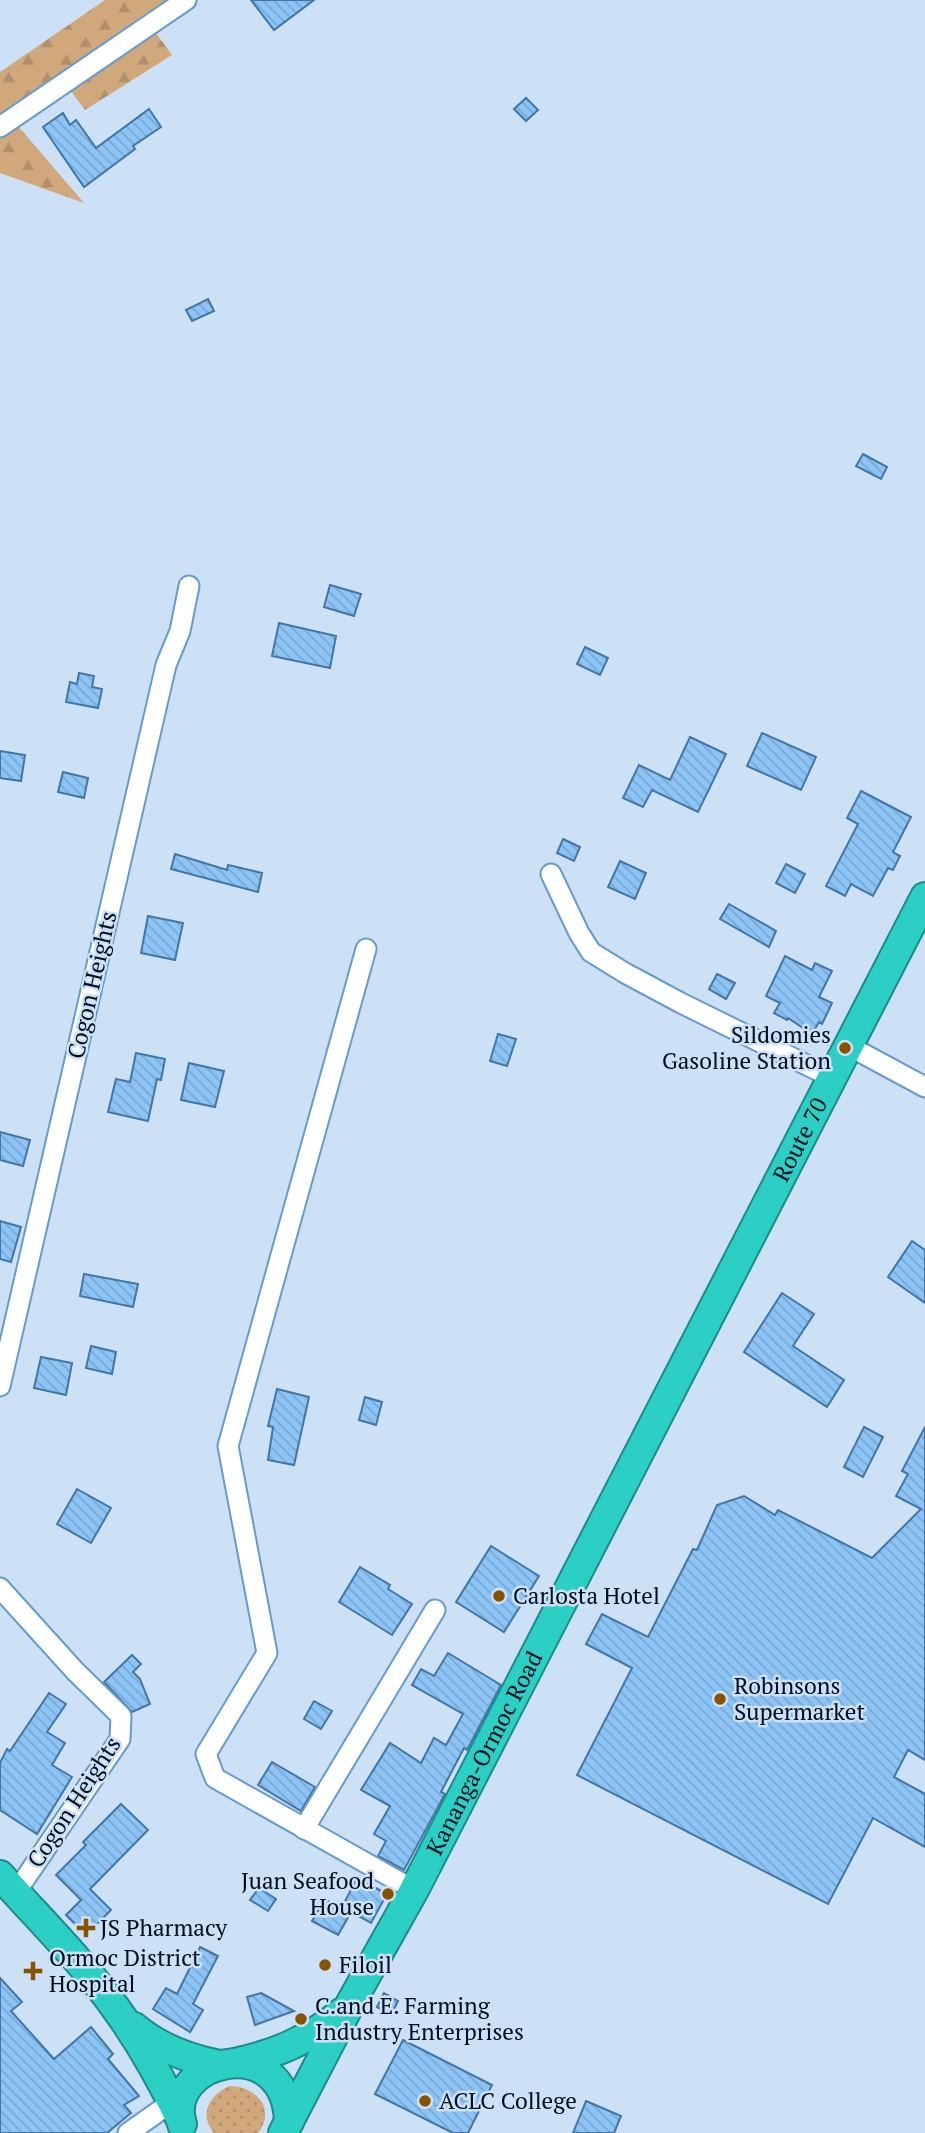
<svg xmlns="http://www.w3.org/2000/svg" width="925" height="2133" viewBox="0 0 925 2133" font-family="'PT Serif',serif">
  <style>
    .green { fill: url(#green-dots) }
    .forest { fill: url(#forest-firs) }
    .building { fill: url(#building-back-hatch); stroke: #4276a5; stroke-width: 2 }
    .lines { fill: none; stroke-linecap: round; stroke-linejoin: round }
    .minor-casing { stroke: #669bcc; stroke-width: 23 }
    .highway-casing { stroke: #1d8b8a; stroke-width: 32 }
    .minor { stroke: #fff; stroke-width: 19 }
    .highway { stroke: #2ccfc3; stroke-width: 28 }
    .poi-dot { fill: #885201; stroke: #cce1f6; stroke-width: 2.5 }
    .labels { text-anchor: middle; stroke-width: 5; stroke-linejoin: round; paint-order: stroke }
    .street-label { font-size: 23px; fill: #000e1f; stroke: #cce1f6 }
    .poi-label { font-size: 23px; fill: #000e1f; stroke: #cce1f6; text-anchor: start }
  </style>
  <defs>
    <pattern id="green-dots" width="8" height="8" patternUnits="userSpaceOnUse" patternTransform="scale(1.75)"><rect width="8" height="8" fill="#d1a77c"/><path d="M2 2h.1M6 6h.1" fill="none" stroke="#b28f6b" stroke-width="1.8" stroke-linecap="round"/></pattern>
    <pattern id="forest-firs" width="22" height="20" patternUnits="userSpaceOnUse" patternTransform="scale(1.75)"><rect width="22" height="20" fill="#d1a77c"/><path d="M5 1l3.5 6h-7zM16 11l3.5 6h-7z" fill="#b28f6b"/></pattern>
    <pattern id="building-back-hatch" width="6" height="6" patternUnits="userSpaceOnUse" patternTransform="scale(1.75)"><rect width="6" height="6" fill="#8dc4f6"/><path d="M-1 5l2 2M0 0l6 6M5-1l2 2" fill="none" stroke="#78a7d2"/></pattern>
  </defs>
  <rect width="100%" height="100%" fill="#cce1f6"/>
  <path class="green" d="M229 2086C255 2086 277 2108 258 2133H214C198 2114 210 2095 229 2086Z"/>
  <path class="forest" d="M105 0H186L150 25 172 55 85 110 65 83 12 119 84 203 0 173V72Z"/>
  <g class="building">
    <path d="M251 0H314L274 30Z"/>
    <path d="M526 98 538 110 526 121 514 109Z"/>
    <path d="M149 109 161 127 133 146 135 149 84 187 43 127 63 113 70 125 76 120 96 148Z"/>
    <path d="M208 299 214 311 192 321 186 310Z"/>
    <path d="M863 454 887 467 881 479 856 466Z"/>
    <path d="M330 585 361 594 354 616 324 607Z"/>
    <path d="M279 623 336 636 330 668 272 656Z"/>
    <path d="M585 647 608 658 600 675 577 664Z"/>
    <path d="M79 673 94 676 92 687 102 689 98 708 66 702 70 682 77 684Z"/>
    <path d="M762 733 816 757 801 790 747 766Z"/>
    <path d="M690 737 726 754 698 812 652 790 643 807 623 798 639 765 670 780Z"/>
    <path d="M0 751 25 755 21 781 0 778Z"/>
    <path d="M63 772 88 778 84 798 58 792Z"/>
    <path d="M861 791 911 817 893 852 900 856 893 870 888 868 873 896 851 884 845 896 826 886 858 824 847 818Z"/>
    <path d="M563 839 580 847 574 861 557 853Z"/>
    <path d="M175 854 227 870 228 865 262 873 258 892 171 869Z"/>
    <path d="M620 861 646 873 635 899 608 887Z"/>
    <path d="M786 864 805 874 795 893 776 883Z"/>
    <path d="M729 904 776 931 769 947 720 919Z"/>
    <path d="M148 916 183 923 175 960 141 953Z"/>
    <path d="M785 956 812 970 815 963 832 971 819 997 832 1003 822 1024 819 1022 812 1034 788 1018 787 1020 774 1013 780 1003 766 996Z"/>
    <path d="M717 974 735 983 726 999 709 989Z"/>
    <path d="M498 1034 516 1039 507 1066 490 1061Z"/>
    <path d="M136 1053 165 1059 161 1080 157 1079 148 1121 108 1112 116 1079 130 1082Z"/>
    <path d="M189 1063 224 1071 215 1107 181 1100Z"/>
    <path d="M0 1132 30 1140 23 1166 0 1160Z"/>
    <path d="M0 1221 21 1227 11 1262 0 1259Z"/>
    <path d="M912 1241 925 1250V1303L888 1277Z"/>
    <path d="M84 1274 138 1284 133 1307 80 1296Z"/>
    <path d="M782 1293 814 1314 793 1346 844 1380 827 1407 744 1352Z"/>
    <path d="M91 1346 116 1352 112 1374 86 1368Z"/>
    <path d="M41 1357 72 1363 66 1395 34 1388Z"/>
    <path d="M277 1389 309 1397 294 1465 268 1460 273 1427 268 1426Z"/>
    <path d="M365 1397 382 1402 376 1425 359 1420Z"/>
    <path d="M864 1427 883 1437 863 1477 844 1467Z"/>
    <path d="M925 1427V1760L908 1750 894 1777 925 1794V1847L873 1818 828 1904 577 1775 632 1668 586 1644 602 1614 648 1637 693 1549 697 1550 717 1505 744 1496 775 1515 778 1510 872 1558 921 1509 896 1496 908 1474 902 1471Z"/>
    <path d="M77 1489 111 1508 91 1543 57 1524Z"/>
    <path d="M491 1546 539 1576 504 1632 456 1602Z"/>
    <path d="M360 1567 390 1585 388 1589 412 1604 392 1635 339 1602Z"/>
    <path d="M448 1653 501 1685 467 1750 464 1748 441 1792 445 1794 404 1870 378 1856 386 1841 374 1834 390 1806 361 1790 390 1743 421 1763 434 1738 446 1745 463 1714 412 1685 421 1669 434 1676Z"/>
    <path d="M132 1655 141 1664 133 1672 140 1679 150 1704 132 1712 104 1682Z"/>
    <path d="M49 1693 66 1704 47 1732 65 1743 52 1765 72 1777 37 1834 0 1810V1763L7 1749 10 1751Z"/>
    <path d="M314 1701 332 1711 321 1729 304 1719Z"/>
    <path d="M272 1762 315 1787 301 1811 258 1785Z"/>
    <path d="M121 1804 148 1830 90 1889 111 1910 86 1935 66 1915 81 1900 56 1875 86 1845 83 1842Z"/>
    <path d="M357 1878 387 1894 371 1923 342 1907Z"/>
    <path d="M259 1888 276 1899 268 1911 250 1900Z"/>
    <path d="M325 1899 350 1914 338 1935 312 1921Z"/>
    <path d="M200 1947 218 1956 193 2004 203 2010 190 2032 153 2009 166 1988 177 1994Z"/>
    <path d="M0 1978 22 2002 11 2011 54 2059 91 2027 113 2054 108 2059 139 2096 124 2105 131 2113 107 2133H0Z"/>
    <path d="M261 1993 294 2011 255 2025 247 1997Z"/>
    <path d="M384 1993 398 2001 391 2015 377 2007Z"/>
    <path d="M403 2040 492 2085 468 2133H453L375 2094Z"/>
    <path d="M586 2101 621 2116 614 2133H573Z"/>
  </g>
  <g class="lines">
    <defs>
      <g id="minor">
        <path d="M0 127 186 0"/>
        <path d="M551 874 579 933 591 952 625 973 681 1003 831 1077"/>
        <path d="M366 949 228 1446 267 1653 206 1754 215 1778 414 1890"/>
        <path d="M847 1045 925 1087"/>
        <path d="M0 1386 166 665 180 631 189 586"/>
        <path d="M0 1588 75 1671 121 1716 120 1739 16 1892"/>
        <path d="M304 1829 435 1610"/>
        <path d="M128 2133 172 2102"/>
      </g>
      <g id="highway">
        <path d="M0 1875C39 1919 83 1962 117 2010 141 2043 162 2081 180 2118"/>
        <path d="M134 2027C159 2048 188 2059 220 2065"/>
        <path d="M235 2063C276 2054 309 2040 341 2013"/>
        <path d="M182 2124C162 2061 286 2028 289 2122"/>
        <path id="s1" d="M283 2133 349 2006 414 1890 925 897"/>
      </g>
    </defs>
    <use href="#minor" class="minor-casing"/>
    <use href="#highway" class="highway-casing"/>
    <use href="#minor" class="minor"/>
    <use href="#highway" class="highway"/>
  </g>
  <g class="poi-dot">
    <circle cx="845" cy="1048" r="7"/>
    <circle cx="499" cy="1596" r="7"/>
    <circle cx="720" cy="1699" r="7"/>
    <circle cx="388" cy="1894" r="7"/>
    <path d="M82.5 1917.5h7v7h7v7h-7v7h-7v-7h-7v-7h7z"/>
    <circle cx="325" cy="1965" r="7"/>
    <path d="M29.5 1960.5h7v7h7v7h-7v7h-7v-7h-7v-7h7z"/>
    <circle cx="301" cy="2019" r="7"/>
    <circle cx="425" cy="2101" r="7"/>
  </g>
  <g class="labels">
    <g class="street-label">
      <text transform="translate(92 985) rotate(-77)" y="8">Cogon Heights</text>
      <text dy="8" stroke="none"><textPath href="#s1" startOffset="1120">Route 70</textPath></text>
      <text dy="8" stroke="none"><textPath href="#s1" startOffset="430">Kananga-Ormoc Road</textPath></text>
      <text transform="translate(74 1802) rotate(-57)" y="8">Cogon Heights</text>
    </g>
    <g class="poi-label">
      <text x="831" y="1043" text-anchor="end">Sildomies<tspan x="831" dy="26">Gasoline Station</tspan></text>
      <text x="513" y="1604">Carlosta Hotel</text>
      <text x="734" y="1694">Robinsons<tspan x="734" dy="26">Supermarket</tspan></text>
      <text x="374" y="1889" text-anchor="end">Juan Seafood<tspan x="374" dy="26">House</tspan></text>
      <text x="100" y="1936">JS Pharmacy</text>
      <text x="49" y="1966">Ormoc District<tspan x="49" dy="26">Hospital</tspan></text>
      <text x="339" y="1973">Filoil</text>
      <text x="315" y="2014">C.and E. Farming<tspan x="315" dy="26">Industry Enterprises</tspan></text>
      <text x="439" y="2109">ACLC College</text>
    </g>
  </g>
</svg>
